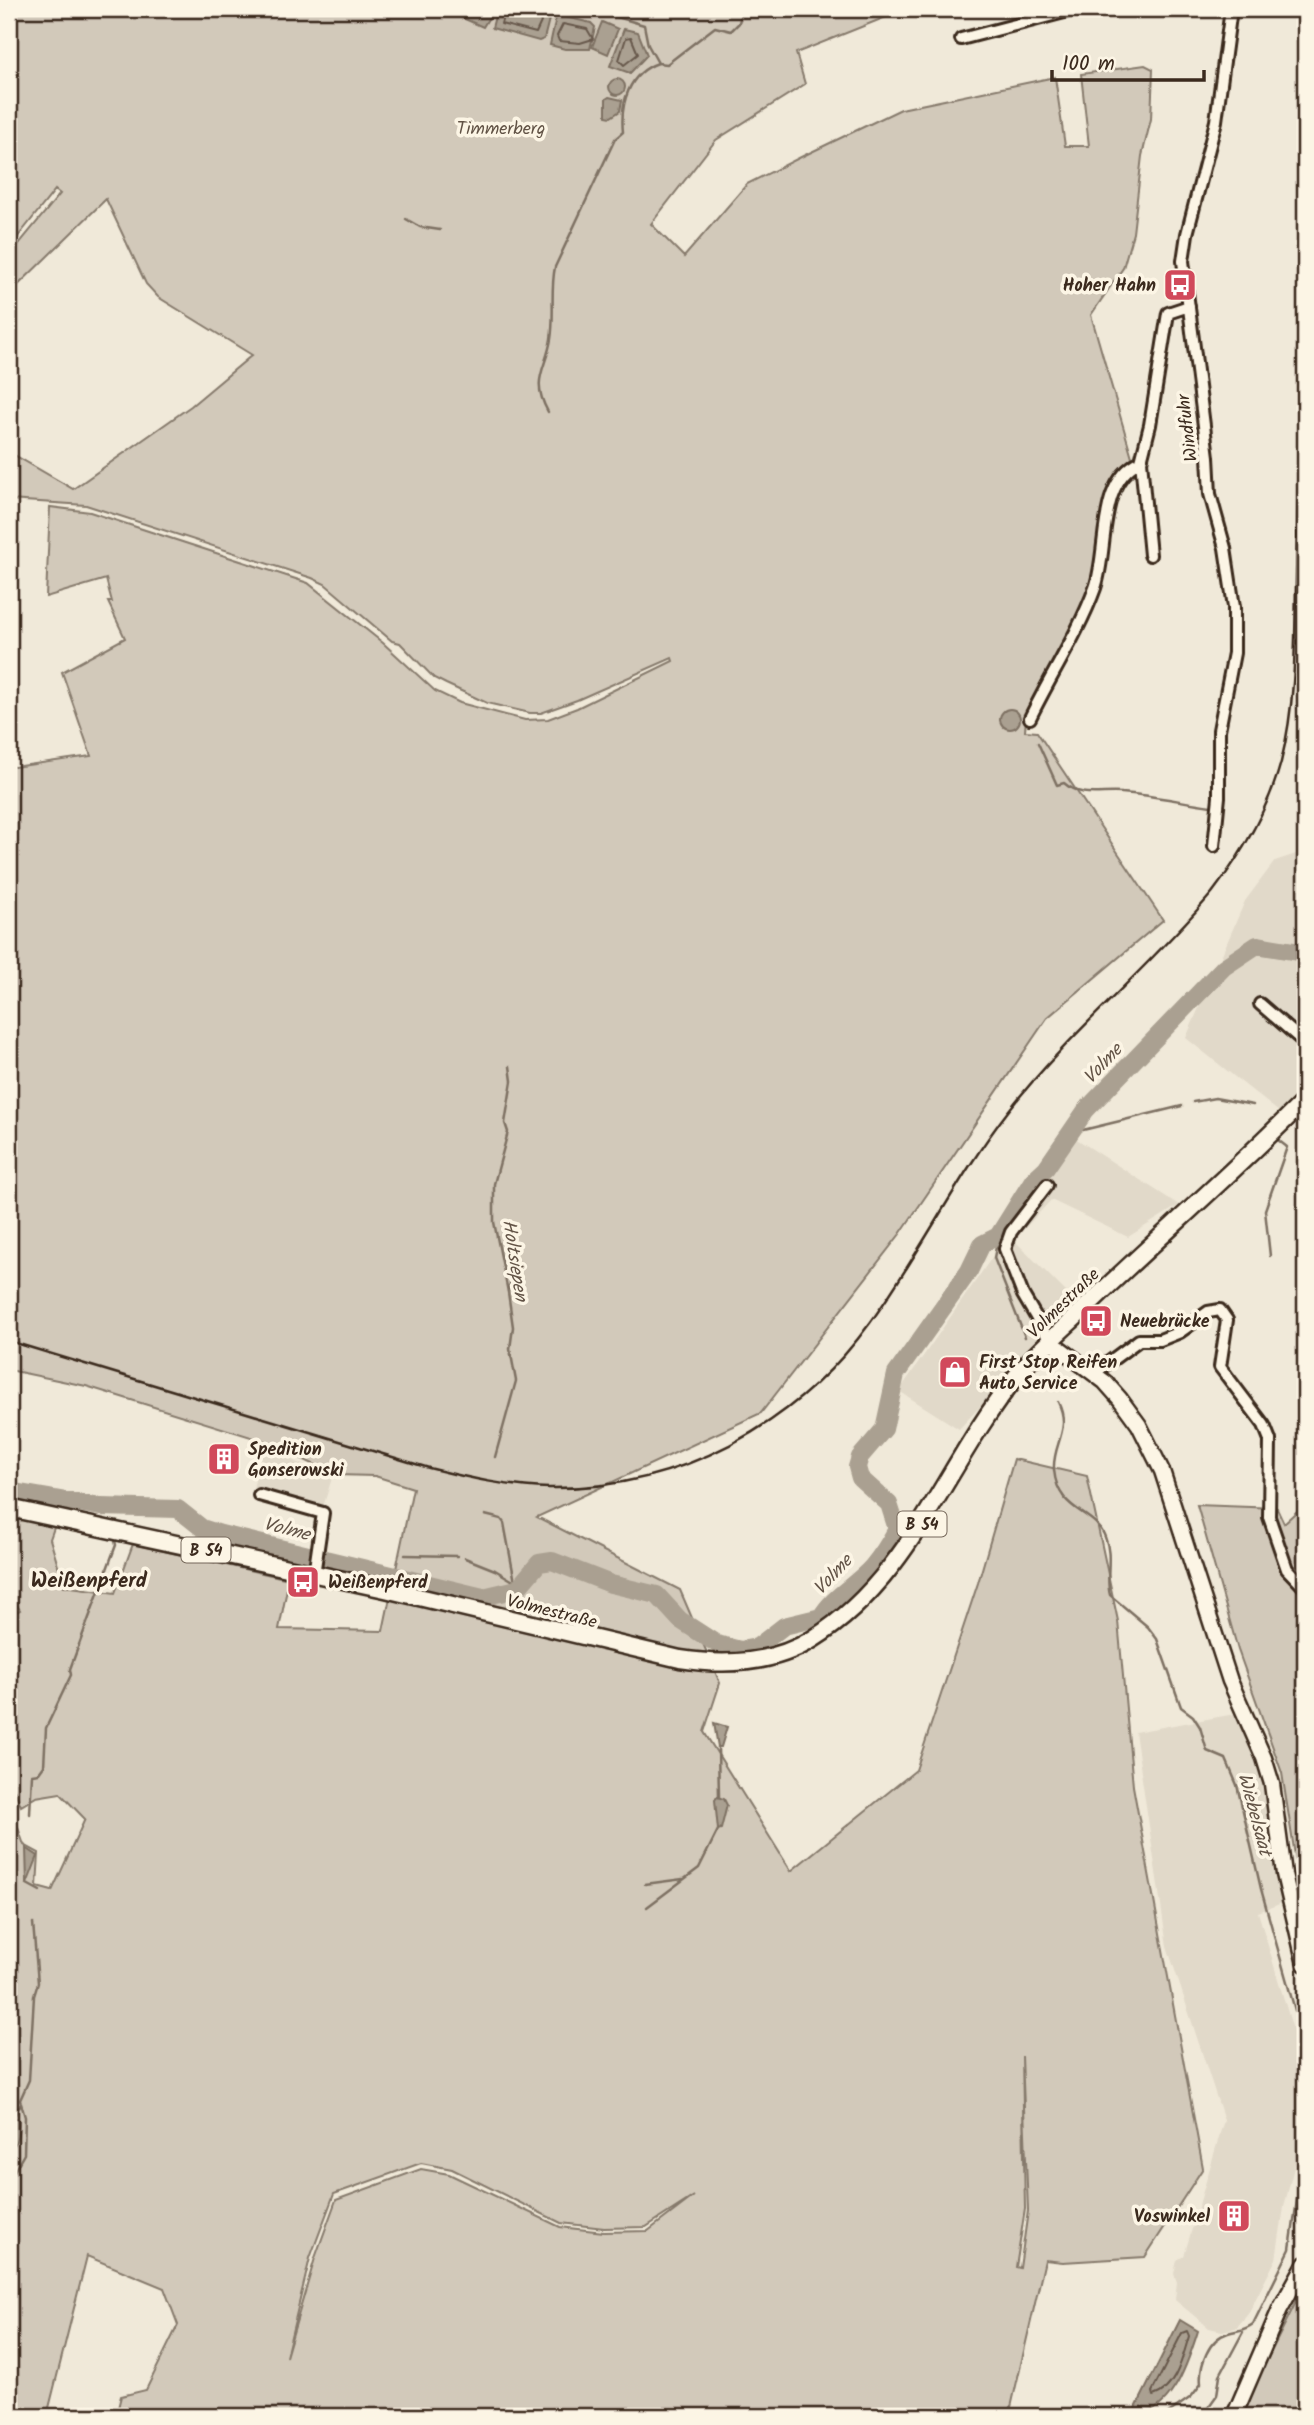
<svg xmlns="http://www.w3.org/2000/svg" width="1314" height="2425" viewBox="0 0 1314 2425" font-family="Kalam,sans-serif">
  <style>
    .built { fill: #e1d9c9 }
    .green { fill: #d2c9ba; stroke: #867a6c; stroke-width: 2; fill-rule: evenodd }
    .water { fill: #aaa091; stroke: #7e7163; stroke-width: 2 }
    .lines { fill: none; stroke-linecap: round; stroke-linejoin: round }
    .shore { stroke: #67594c; stroke-width: 2 }
    .stream { stroke: #7e7163; stroke-width: 2.5 }
    .river { stroke: #aaa091; stroke-width: 18 }
    .street-casing { stroke: #3b2a1e; stroke-width: 16 }
    .secondary-casing { stroke: #3b2a1e; stroke-width: 19 }
    .primary-casing { stroke: #3b2a1e; stroke-width: 21 }
    .street { stroke: #fcf5e5; stroke-width: 10 }
    .secondary { stroke: #fcf5e5; stroke-width: 14 }
    .primary { stroke: #fcf5e5; stroke-width: 16 }
    .rail { stroke: #3b2a1e; stroke-width: 2.5 }
    .labels { text-anchor: middle; stroke-width: 7; stroke-linejoin: round; paint-order: stroke }
    .shield { fill: #fcf5e5; stroke: #75675a; stroke-width: 2 }
    .shield-label { font-size: 16px; font-weight: bold; fill: #3b2a1e }
    .park-label { font-size: 18px; fill: #615245; stroke: #fcf5e5 }
    .poi-label { font-size: 18px; font-weight: bold; fill: #3b2a1e; stroke: #fcf5e5; text-anchor: start }
    .street-label { font-size: 18px; fill: #3b2a1e; stroke: #fcf5e5 }
    .water-label { font-size: 19px; font-style: italic; fill: #625346; stroke: #fcf5e5 }
    .quarter-label { font-size: 21px; font-weight: bold; fill: #3b2a1e; stroke: #fcf5e5 }
  </style>
  <rect width="100%" height="100%" fill="#f0e9d9"/>
  <filter id="ink" filterUnits="userSpaceOnUse"><feTurbulence type="fractalNoise" baseFrequency=".0143" numOctaves="2"/><feDisplacementMap in="SourceGraphic" scale="14" xChannelSelector="R" yChannelSelector="G"/><feConvolveMatrix kernelMatrix="1 2 1 2 8 2 1 2 1" color-interpolation-filters="sRGB"/></filter>
  <g filter="url(#ink)">
    <g class="built">
      <path d="M1305 782V829L1297 822Z"/>
      <path d="M1305 851V1082L1279 1112 1186 1038 1245 901 1275 861Z"/>
      <path d="M1075 1138 1179 1205 1128 1237 1051 1200 1014 1240 1077 1303 959 1429 899 1391Z"/>
      <path d="M264 1448 332 1478 323 1507 253 1488Z"/>
      <path d="M1235 1714 1260 1772 1288 1901 1258 1912 1305 2070V2123L1284 2207 1276 2259 1248 2314 1236 2328 1222 2331 1209 2328 1175 2300 1177 2282 1174 2274 1177 2260 1184 2256 1224 2120 1167 1946 1135 1732Z"/>
    </g>
    <g class="green">
      <path d="M9 9H906L796 53 805 84 716 140 651 224 684 257 747 184 803 156 901 109 1055 77 1065 146H1089L1081 74 1145 65 1153 69 1151 119 1142 156 1133 233 1123 268 1091 315 1132 457 1117 475 1088 592 1026 718 1025 731 1037 732 1163 920 1047 1018 900 1234 761 1413 537 1517 680 1590 720 1683 704 1732 791 1871 916 1770 978 1583 1014 1459 1087 1476 1118 1621 1133 1786 1203 2168 1145 2257 1063 2262 1045 2260 1009 2416H116L121 2396 146 2390 178 2325 164 2288 87 2256 47 2416H9V1802L24 1845 39 1853 37 1887 52 1891 85 1819 60 1793 36 1797 21 1806 9 1777V1616L20 1610 9 1594V1516L56 1522 50 1539 64 1586 115 1593 133 1544 289 1579 279 1629 383 1631 413 1488 375 1476 336 1475 267 1442 86 1386 9 1370V764L14 767 91 756 62 672 125 638 108 602H112L106 579 46 597 50 507 90 512 308 583 383 643 435 691 460 703 525 720 548 719 577 708 673 661 672 658 577 700 541 713H530L487 703 446 684 434 678 400 643 392 641 325 584 312 578 86 505 9 500V452L73 489 191 406 252 355 158 297 146 284 106 199 9 294V256L60 194 55 190 9 248ZM1022 2056 1028 2211 1020 2268 1016 2267 1025 2209ZM421 2163 452 2169 561 2223 604 2228 646 2227 694 2196 648 2231 604 2232 560 2227 449 2174 421 2169 336 2200 315 2258 286 2357 310 2258 334 2194Z"/>
      <path d="M1305 1504V1919L1282 1773 1238 1650 1197 1505 1277 1508 1284 1523Z"/>
      <path d="M1305 2284V2416H1239Z"/>
    </g>
    <g class="water">
      <path d="M442 9H485L491 14 483 27Z"/>
      <path d="M537 9 549 19 544 39 539 41 492 28 496 12Z"/>
      <path d="M561 16 591 23 595 27 590 49H565L550 45 556 17Z"/>
      <path d="M602 22 618 29 608 54 592 47Z"/>
      <path d="M624 29 638 32 647 55 630 73 610 66Z"/>
      <circle cx="617" cy="87" r="8"/>
      <path d="M609 97 622 100 620 111 611 117 606 116V99Z"/>
      <circle cx="1010" cy="719" r="10"/>
      <path d="M714 1723 727 1727 721 1747H718Z"/>
      <path d="M717 1797 724 1799 727 1805 721 1829 718 1830 715 1800Z"/>
      <path d="M26 1848 38 1856 27 1884Z"/>
      <path d="M14 2117 19 2120C19 2131 17 2145 9 2151V2118Z"/>
      <path d="M1180 2320 1198 2331C1188 2362 1172 2416 1132 2416Z"/>
    </g>
    <g class="lines">
      <g class="shore">
        <path d="M505 9 501 24 536 33 541 22 535 9"/>
        <path d="M563 24 587 29 593 39 580 43 559 41 557 36Z"/>
        <path d="M631 37 638 54 624 65 619 60 626 38Z"/>
        <path d="M1187 2331 1189 2336C1183 2356 1176 2390 1153 2396L1152 2392 1182 2333Z"/>
      </g>
      <g class="stream">
        <path d="M561 9 576 16 607 14 644 25 648 45 658 63 667 64 715 27 731 31 739 23 742 9"/>
        <path d="M406 219 420 227 440 230"/>
        <path d="M548 412C530 379 546 370 551 339 555 315 550 291 555 267L615 139 623 132C620 103 629 73 658 63"/>
        <path d="M1038 743 1057 785 1064 783C1082 799 1100 791 1122 793 1152 795 1182 802 1211 806"/>
        <path d="M1193 1102 1215 1098 1253 1105"/>
        <path d="M1073 1128 1083 1130 1182 1106"/>
        <path d="M998 1236 994 1258 1025 1337"/>
        <path d="M1270 1256 1265 1210 1287 1147 1278 1140"/>
        <path d="M508 1291 514 1271"/>
        <path d="M1058 1402C1072 1430 1052 1444 1054 1470 1058 1513 1094 1509 1105 1537 1113 1556 1105 1577 1110 1595L1148 1627 1157 1639 1181 1707 1193 1716 1200 1727 1207 1751 1226 1759 1237 1785 1261 1889 1305 2046"/>
        <path d="M495 1457 516 1381 510 1349 513 1327 508 1292 494 1222V1184L508 1132 505 1123 512 1081 510 1066"/>
        <path d="M124 1511 125 1506"/>
        <path d="M485 1515 501 1519 504 1523 515 1582 519 1587"/>
        <path d="M405 1555 457 1556"/>
        <path d="M465 1558 495 1570 515 1582"/>
        <path d="M718 1747 719 1797"/>
        <path d="M30 1814 32 1774 39 1773 44 1766 46 1728 71 1675 70 1669 116 1545 114 1536"/>
        <path d="M27 1884 40 1891"/>
        <path d="M645 1884 683 1879"/>
        <path d="M647 1907 699 1868 718 1830"/>
        <path d="M14 2117 20 2105"/>
        <path d="M9 2193 12 2175 24 2154 25 2117 20 2100 29 2080 34 1996 38 1983 33 1923"/>
        <path d="M1164 2416 1191 2397 1201 2384C1199 2366 1208 2339 1228 2333 1238 2330 1244 2331 1253 2324L1290 2249 1299 2186 1305 2166"/>
        <path d="M1202 2416 1217 2395 1220 2375 1243 2332"/>
      </g>
      <path class="river" d="M9 1491 101 1507 178 1509 202 1528 221 1534 483 1597 517 1589 539 1563 552 1561 611 1584 657 1595 680 1620 717 1644 740 1650 757 1647 784 1626 821 1617C833 1596 856 1585 872 1567 882 1555 890 1542 897 1529L889 1504 860 1478 857 1467 860 1457 884 1429 896 1374 969 1271 982 1244 998 1236 1033 1180 1046 1168 1086 1110 1224 967 1257 945 1305 953"/>
      <defs>
        <g id="street">
          <path d="M961 39 1076 9"/>
          <path d="M1141 461 1150 555"/>
          <path d="M1030 718C1050 677 1080 630 1095 588 1109 549 1096 482 1141 461L1150 425 1168 313 1189 306"/>
          <path d="M1214 846 1219 797V730L1234 653V607L1225 548 1210 494 1208 457 1183 261 1187 234 1216 121 1231 9"/>
          <path d="M1260 1004 1305 1043"/>
          <path d="M1047 1185 1011 1232 1005 1249 1023 1295 1050 1341"/>
          <path d="M1093 1374 1139 1340H1160L1180 1332 1208 1312 1220 1310 1227 1320 1220 1367 1264 1425 1270 1440 1269 1517 1287 1569 1305 1588"/>
          <path d="M259 1495 323 1513 314 1575"/>
        </g>
        <g id="secondary">
          <path d="M1050 1341 1105 1382 1120 1399 1139 1425 1162 1471 1230 1681 1264 1758 1272 1784 1284 1874 1305 1964"/>
          <path d="M1234 2416 1280 2309 1305 2264"/>
        </g>
        <path id="primary" d="M9 1508 385 1589 680 1659C725 1666 773 1664 813 1639 911 1578 945 1464 1015 1378 1037 1350 1065 1328 1090 1303 1161 1235 1236 1170 1305 1100"/>
      </defs>
      <use href="#street" class="street-casing"/>
      <use href="#secondary" class="secondary-casing"/>
      <use href="#primary" class="primary-casing"/>
      <use href="#street" class="street"/>
      <use href="#secondary" class="secondary"/>
      <use href="#primary" class="primary"/>
      <path class="rail" d="M9 1341 429 1468C469 1478 508 1487 549 1488 678 1490 795 1426 870 1323 920 1254 957 1177 1009 1110 1070 1032 1148 969 1212 893 1242 854 1268 810 1281 762 1296 702 1295 642 1296 581 1297 519 1299 457 1305 395"/>
    </g>
  </g>
  <defs>
    <symbol id="bus-square" viewBox="-11 -11 22 22"><rect x="-9" y="-9" width="18" height="18" rx="4" fill="#d1495b" stroke="#fcf5e5"/><path d="M-5-6H5V4H4V6H2V4H-2V6H-4V4H-5ZM-3.5-4V0h7V-4ZM-3.5 1.2v1.5H-2V1.2ZM2 1.2v1.5H3.5V1.2Z" fill="#fff"/></symbol>
    <symbol id="shop-square" viewBox="-11 -11 22 22"><rect x="-9" y="-9" width="18" height="18" rx="4" fill="#d1495b" stroke="#fcf5e5"/><path d="M-5-2.5h2.3a2.7 3.5 0 0 1 5.4 0H5L5.5 6h-11ZM-1.5-2.5h3a1.5 2.3 0 0 0-3 0Z" fill="#fff"/></symbol>
    <symbol id="building-square" viewBox="-11 -11 22 22"><rect x="-9" y="-9" width="18" height="18" rx="4" fill="#d1495b" stroke="#fcf5e5"/><path d="M-4-6H4V6H1V3H-1V6H-4ZM-2.5-4.3h1.7v1.8h-1.7ZM.8-4.3h1.7v1.8H.8ZM-2.5-1h1.7V.8h-1.7ZM.8-1h1.7V.8H.8Z" fill="#fff"/></symbol>
  </defs>
  <g fill-rule="evenodd">
    <use href="#bus-square" x="1161" y="266" width="38" height="38"/>
    <use href="#bus-square" x="1077" y="1302" width="38" height="38"/>
    <use href="#shop-square" x="936" y="1353" width="38" height="38"/>
    <use href="#building-square" x="205" y="1440" width="38" height="38"/>
    <use href="#bus-square" x="284" y="1563" width="38" height="38"/>
    <use href="#building-square" x="1215" y="2197" width="38" height="38"/>
  </g>
  <g class="labels">
    <g class="shield">
      <rect x="897.5" y="1511.5" width="49" height="25" rx="5"/>
      <rect x="181.5" y="1537.5" width="49" height="25" rx="5"/>
    </g>
    <g class="shield-label">
      <text x="922" y="1530">B 54</text>
      <text x="206" y="1556">B 54</text>
    </g>
    <g class="park-label">
      <text x="501" y="134">Timmerberg</text>
    </g>
    <g class="poi-label">
      <text x="1156" y="291" text-anchor="end">Hoher Hahn</text>
      <text x="1120" y="1327">Neuebrücke</text>
      <text x="979" y="1368">First Stop Reifen<tspan x="979" dy="21">Auto Service</tspan></text>
      <text x="248" y="1455">Spedition<tspan x="248" dy="21">Gonserowski</tspan></text>
      <text x="328" y="1588">Weißenpferd</text>
      <text x="1210" y="2222" text-anchor="end">Voswinkel</text>
    </g>
    <g class="street-label">
      <text transform="translate(1187 428) rotate(-97)" y="6">Windfuhr</text>
      <text transform="translate(1063 1303) rotate(-44)" y="6">Volmestraße</text>
      <text transform="translate(552 1611) rotate(14)" y="6">Volmestraße</text>
    </g>
    <g class="water-label">
      <text transform="translate(1102 1063) rotate(-47)" y="7">Volme</text>
      <text transform="translate(516 1260) rotate(81)" y="7">Holtsiepen</text>
      <text transform="translate(287 1528) rotate(14)" y="7">Volme</text>
      <text transform="translate(832 1574) rotate(-47)" y="7">Volme</text>
      <text transform="translate(1256 1814) rotate(75)" y="7">Wiebelsaat</text>
    </g>
    <g class="quarter-label">
      <text x="89" y="1587">Weißenpferd</text>
    </g>
  </g>
  <rect width="1314" height="2425" fill="none" stroke="#fcf5e5" stroke-width="35"/>
  <rect x="18" y="18" width="1279" height="2390" fill="none" stroke="#3b2a1e" stroke-width="2.5" filter="url(#ink)"/>
  <path d="M1052 70v10h152v-10" fill="none" stroke="#3b2a1e" stroke-width="3.5"/>
  <text x="1062" y="70" font-size="21" fill="#3b2a1e" stroke="#fcf5e5" stroke-width="5" paint-order="stroke">100 m</text>
</svg>
